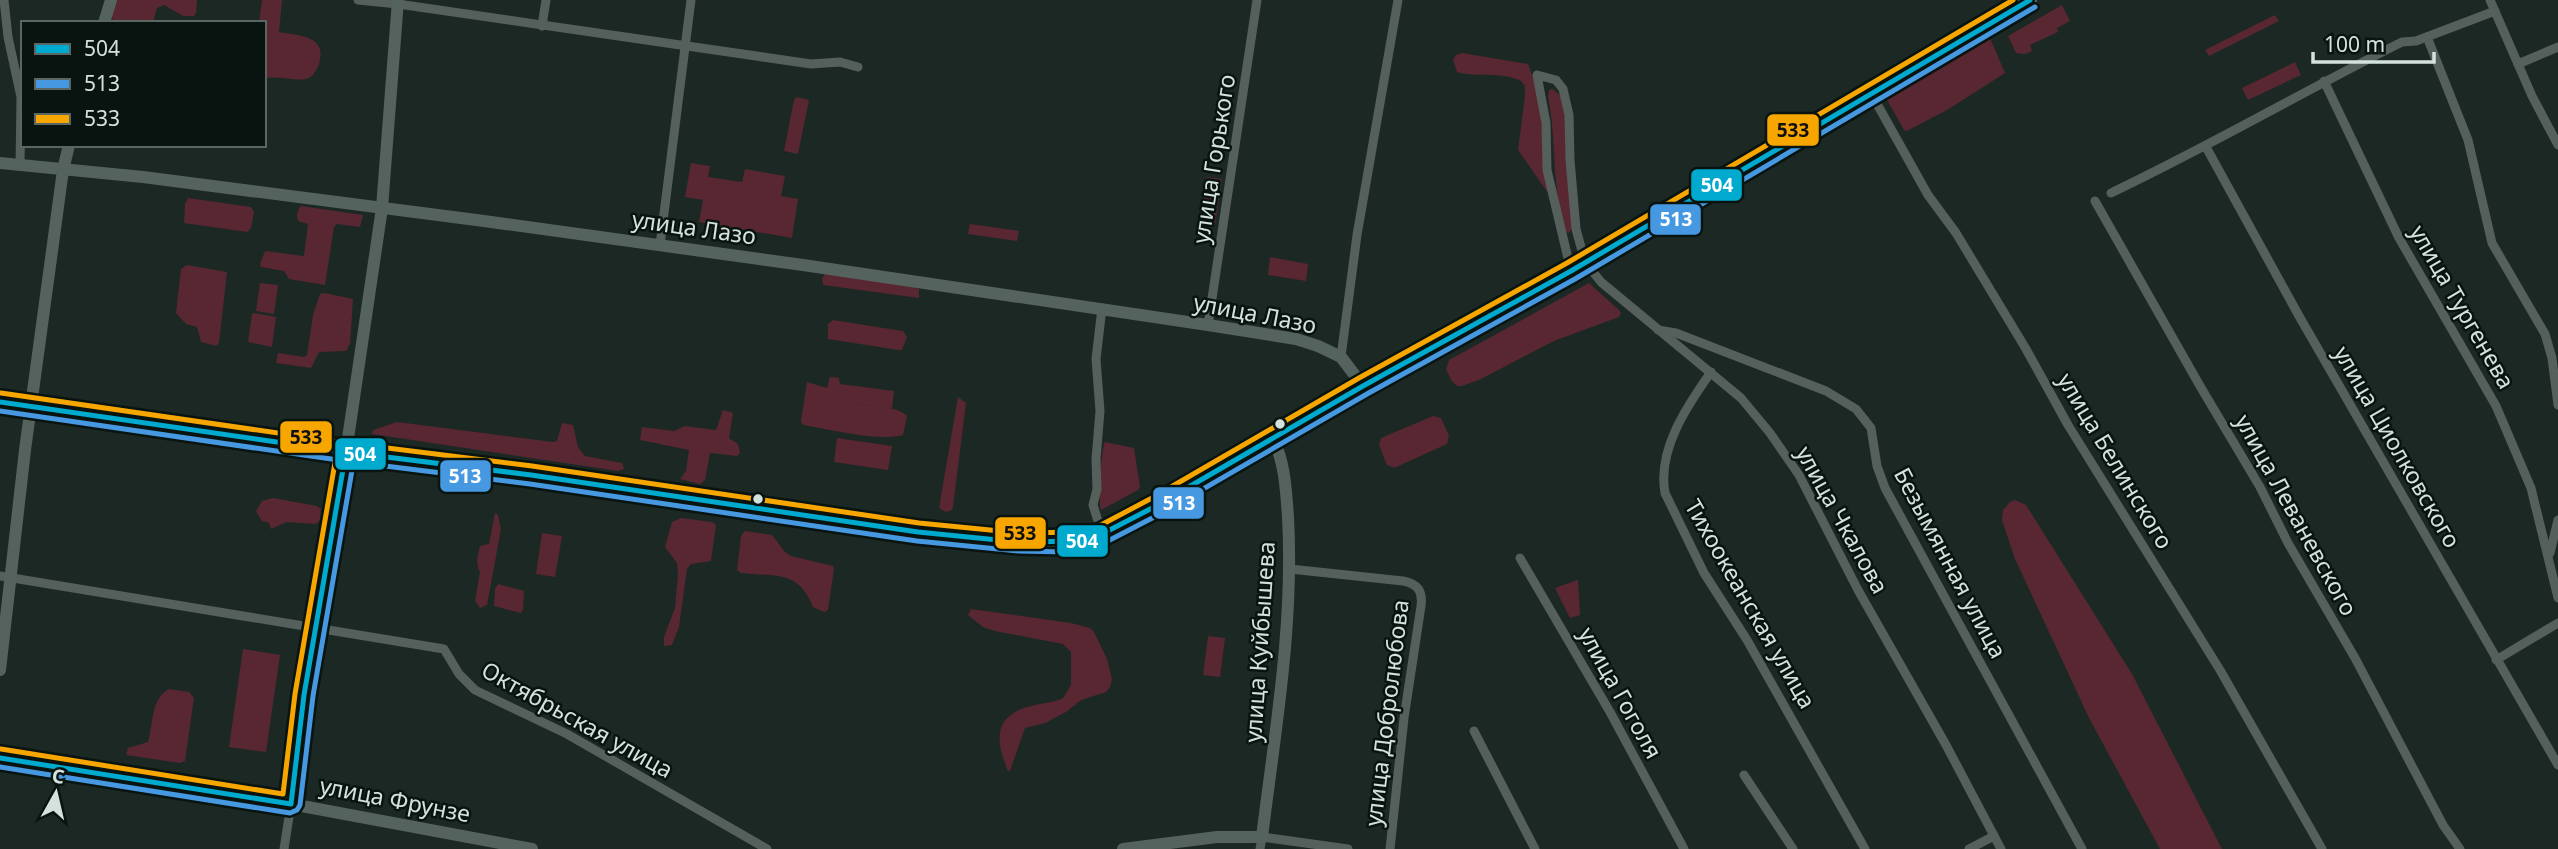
<svg xmlns="http://www.w3.org/2000/svg" width="2558" height="849" viewBox="0 0 2558 849" font-family="'Noto Sans',sans-serif">
  <style>
    .green { fill: #582732 }
    .lines { fill: none; stroke-linecap: round; stroke-linejoin: round }
    .street { stroke: #555f5b; stroke-width: 9 }
    .secondary { stroke: #55635e; stroke-width: 12 }
    .primary { stroke: #556560; stroke-width: 14 }
    .bus-1-casing { stroke: #091410; stroke-width: 10 }
    .bus-2-casing { stroke: #091410; stroke-width: 10 }
    .bus-3-casing { stroke: #091410; stroke-width: 10 }
    .bus-1 { stroke: #00a9ce; stroke-width: 5 }
    .bus-2 { stroke: #4699e1; stroke-width: 5 }
    .bus-3 { stroke: #f7a600; stroke-width: 5 }
    .bus-dot { fill: #d4e2dd; stroke: #091410; stroke-width: 2.5 }
    .labels { text-anchor: middle; stroke-width: 5; stroke-linejoin: round; paint-order: stroke }
    .street-label { font-size: 23px; fill: #d4e2dd; stroke: #091410 }
    .line-badge { stroke: #091410; stroke-width: 2.5 }
    .badge-label { font-size: 19px; text-anchor: middle; font-weight: bold; fill: #fff }
    .pale-badge-label { font-size: 19px; text-anchor: middle; font-weight: bold; fill: #111 }
  </style>
  <rect width="100%" height="100%" fill="#1b2824"/>
  <g class="green">
    <path d="M116 0H197L196 13 194 16H183L164 5 157 8 153 23H113L112 15Z"/>
    <path d="M262 0H282L279 32C299 36 328 35 319 64 317 69 314 75 309 78 296 83 278 74 264 79V23H259Z"/>
    <path d="M2062 5 2070 21 2057 28 2058 32 2030 45 2032 51 2026 54 2016 53 2008 36Z"/>
    <path d="M2275 15 2279 21 2209 56 2205 50Z"/>
    <path d="M1984 36 1990 38 2005 73 1947 110 1907 131 1904 130 1886 98 1887 95Z"/>
    <path d="M1462 53 1528 64 1539 94 1548 193 1518 150 1525 96V86L1521 81C1501 71 1478 78 1457 72L1453 60 1456 55Z"/>
    <path d="M2295 62 2301 75 2248 100 2242 88Z"/>
    <path d="M1552 89 1560 95 1565 117 1572 228 1569 233 1566 232C1551 189 1557 141 1548 97L1549 90Z"/>
    <path d="M797 97 809 100 798 154 784 151 794 100Z"/>
    <path d="M691 163 710 166 708 177 742 182 745 169 785 176 781 196 798 199 792 238 699 222 703 200 685 197Z"/>
    <path d="M1207 177 1222 179 1215 225 1200 222Z"/>
    <path d="M188 198 251 207 254 212 251 228 247 232 184 223 185 204Z"/>
    <path d="M301 206 363 215 360 227 337 224 334 227 325 285 289 279 284 271 261 267 260 264 265 251 304 256 308 224 298 221C296 216 297 211 301 206Z"/>
    <path d="M970 224 1019 231 1017 241 968 234Z"/>
    <path d="M1270 257 1308 264 1306 281 1268 275Z"/>
    <path d="M187 265 227 272 219 343 216 346 201 342 197 327 186 324 176 313 181 269Z"/>
    <path d="M826 273 915 287 919 289V298L823 285 822 278Z"/>
    <path d="M260 283 278 285 274 314 256 311Z"/>
    <path d="M1589 283 1619 310 1621 313 1619 317 1554 341 1479 380 1462 386H1457L1451 380 1446 369 1449 360Z"/>
    <path d="M325 293 353 299 350 344 346 351 319 352 311 368 276 363 278 353 304 357 307 355 313 315 320 294Z"/>
    <path d="M254 313 276 317 272 347 248 342 252 314Z"/>
    <path d="M833 320 903 331 907 337 902 350H898L828 339V324Z"/>
    <path d="M830 377 839 378 840 384 894 391 892 408 858 404C873 407 896 405 907 416L903 435C879 442 829 429 803 425L801 421 807 382 827 388Z"/>
    <path d="M958 397 966 403 953 507 952 510 946 512 939 508Z"/>
    <path d="M723 410 733 413 729 438 738 444 740 453 737 456 710 453 705 480 700 484 680 479 686 471 689 450 640 440 642 427 674 431 685 426 716 430Z"/>
    <path d="M1433 416 1441 418 1449 436 1447 444 1394 468 1387 465 1379 445 1381 438Z"/>
    <path d="M397 422 553 442 557 441 562 423 573 425 578 447 585 456 622 463 624 469 618 471 372 434 373 430Z"/>
    <path d="M837 438 892 446 888 470 834 462Z"/>
    <path d="M1105 442 1134 448 1140 487 1138 490 1101 510C1098 503 1101 448 1105 442Z"/>
    <path d="M273 498 317 506 321 509 320 520 316 524 287 522 271 529 269 523 262 521 256 511 262 501Z"/>
    <path d="M2015 500 2026 505 2132 674 2222 849H2160L2089 718 2015 559 2002 520 2003 510 2010 502Z"/>
    <path d="M495 513 498 515 501 529 487 605 480 608 475 601 480 572C475 564 478 554 480 546L489 544Z"/>
    <path d="M681 518 712 522 716 525 711 561 691 564 687 569 679 627 672 645 664 646V637L675 608 678 574 677 563 665 547 672 522Z"/>
    <path d="M745 531 772 535 785 552 791 556 833 566 834 569 828 610 824 612 813 607C798 570 777 577 741 573L737 570 741 536Z"/>
    <path d="M542 533 562 536 555 577 536 574Z"/>
    <path d="M1578 580 1580 615 1570 618 1555 588Z"/>
    <path d="M498 584 524 591 523 610 521 613 494 606 495 589Z"/>
    <path d="M971 609 1071 623 1090 628 1094 632 1107 659 1112 679 1110 687 1106 692 1081 700 1066 712 1045 723 1025 728 1010 771H1008C995 741 993 715 1031 706 1042 703 1052 703 1063 698L1071 685V652L1063 644 995 631 983 627 968 615Z"/>
    <path d="M1208 636 1225 638 1220 677 1203 675Z"/>
    <path d="M243 649 280 655 266 752 229 747Z"/>
    <path d="M169 689 189 692 194 698 185 761 180 763 126 755 128 748 148 742C153 725 151 698 169 689Z"/>
  </g>
  <g class="lines">
    <g class="street">
      <path d="M4 0 8 37 21 97 20 166"/>
      <path d="M358 0 398 4 811 64 840 62 858 67"/>
      <path d="M2490 0 2532 96 2558 145"/>
      <path d="M542 26 546 0"/>
      <path d="M2427 37 2468 140 2492 243 2545 334 2552 358 2558 405"/>
      <path d="M2518 64 2558 47"/>
      <path d="M2324 81 2399 238 2496 406 2531 488 2558 598"/>
      <path d="M1872 95 1928 195 1956 233 2026 349 2068 425 2220 670 2322 849"/>
      <path d="M2206 147 2299 316 2558 765"/>
      <path d="M2111 193C2210 146 2304 91 2402 42L2416 41 2495 11"/>
      <path d="M2095 201 2200 386 2260 487 2288 543 2355 658 2443 825 2460 849"/>
      <path d="M660 245 691 0"/>
      <path d="M1571 271 1547 170 1546 123 1537 75 1556 80 1563 89 1569 115 1570 160 1576 229 1585 262 1601 282 1741 398 1770 433 1799 475 1858 590 1946 745 2001 849"/>
      <path d="M1102 308 1096 359 1100 411 1096 459 1097 489 1093 505 1102 534"/>
      <path d="M1208 325 1257 0"/>
      <path d="M1658 330 1676 333 1826 391 1856 409 1871 428 1877 466 1885 488 2082 849"/>
      <path d="M1341 357 1357 235 1398 0"/>
      <path d="M1711 372C1687 406 1657 450 1665 493L1704 573 1747 640 1865 849"/>
      <path d="M2550 553 2558 520"/>
      <path d="M1520 558 1610 712 1684 849"/>
      <path d="M1290 569 1403 581C1418 584 1423 591 1421 606L1404 718 1390 849"/>
      <path d="M0 576 444 649 459 674 475 690 567 734 767 849"/>
      <path d="M2496 660 2558 623"/>
      <path d="M1474 731 1535 849"/>
      <path d="M1744 775 1793 849"/>
      <path d="M284 849 291 804"/>
      <path d="M1260 849 1262 837 1348 849"/>
      <path d="M1969 849 1994 836"/>
    </g>
    <g class="secondary">
      <path d="M104 23 111 0"/>
      <path d="M0 163 143 177 484 221 803 265 1208 325 1296 339 1318 346 1341 357 1363 386"/>
      <path d="M346 452 382 208 398 0"/>
      <path d="M0 670 25 450 63 170 69 145"/>
      <path d="M291 804 532 849"/>
      <path d="M1123 849 1217 837H1262C1275 732 1294 624 1288 517 1286 491 1285 462 1273 439"/>
    </g>
    <g class="primary">
      <path d="M0 402 346 452 531 475 918 532 1019 542 1066 543 1082 541 1102 534 1156 506 1363 386 1571 271 1872 95 2030 0"/>
      <path d="M0 758 291 804 304 695 346 452"/>
    </g>
    <defs>
      <g id="bus-1">
        <path d="M0 402 346 452 531 475 918 532 1019 542 1082 541 1102 534 1156 506 1363 386 1571 271 2030 0"/>
        <path d="M0 758 291 804 304 695 346 452"/>
      </g>
      <g id="bus-2">
        <path d="M0 411 345 461 530 484 917 541 1019 551 1066 552 1084 550 1106 542 1160 514 1367 394 1575 279 2035 7"/>
        <path d="M0 767 290 813 297 810 300 805 313 696 355 453"/>
      </g>
      <g id="bus-3">
        <path d="M1 393 347 443 532 466 919 523 1020 533 1080 532 1099 526 1152 498 1359 378 1567 263 2013 0"/>
        <path d="M1 749 283 794 295 694 337 451"/>
      </g>
    </defs>
    <use href="#bus-1" class="bus-1-casing"/>
    <use href="#bus-2" class="bus-2-casing"/>
    <use href="#bus-3" class="bus-3-casing"/>
    <use href="#bus-1" class="bus-1"/>
    <use href="#bus-2" class="bus-2"/>
    <use href="#bus-3" class="bus-3"/>
  </g>
  <g class="bus-dot">
    <circle cx="1280" cy="424" r="6"/>
    <circle cx="758" cy="499" r="6"/>
  </g>
  <g class="labels">
    <g class="street-label">
      <text transform="translate(1214 159) rotate(-81)" y="8">улица Горького</text>
      <text transform="translate(694 228) rotate(8)" y="8">улица Лазо</text>
      <text transform="translate(2462 307) rotate(60)" y="8">улица Тургенева</text>
      <text transform="translate(1255 314) rotate(11)" y="8">улица Лазо</text>
      <text transform="translate(2397 447) rotate(60)" y="8">улица Циолковского</text>
      <text transform="translate(2115 461) rotate(59)" y="8">улица Белинского</text>
      <text transform="translate(2296 515) rotate(61)" y="8">улица Леваневского</text>
      <text transform="translate(1842 520) rotate(61)" y="8">улица Чкалова</text>
      <text transform="translate(1950 563) rotate(62)" y="8">Безымянная улица</text>
      <text transform="translate(1750 604) rotate(60)" y="8">Тихоокеанская улица</text>
      <text transform="translate(1260 642) rotate(-86)" y="8">улица Куйбышева</text>
      <text transform="translate(1620 693) rotate(61)" y="8">улица Гоголя</text>
      <text transform="translate(1387 713) rotate(-83)" y="8">улица Добролюбова</text>
      <text transform="translate(577 720) rotate(29)" y="8">Октябрьская улица</text>
      <text transform="translate(395 800) rotate(11)" y="8">улица Фрунзе</text>
    </g>
  </g>
  <g class="line-badge">
    <rect x="1766" y="113" width="54" height="34" rx="7" fill="#f7a600"/>
    <rect x="1690" y="168" width="53" height="34" rx="7" fill="#00a9ce"/>
    <rect x="1649" y="203" width="53" height="33" rx="7" fill="#4699e1"/>
    <rect x="279" y="420" width="54" height="34" rx="7" fill="#f7a600"/>
    <rect x="334" y="437" width="53" height="34" rx="7" fill="#00a9ce"/>
    <rect x="439" y="459" width="53" height="34" rx="7" fill="#4699e1"/>
    <rect x="1152" y="486" width="53" height="34" rx="7" fill="#4699e1"/>
    <rect x="994" y="516" width="53" height="34" rx="7" fill="#f7a600"/>
    <rect x="1056" y="524" width="53" height="34" rx="7" fill="#00a9ce"/>
  </g>
  <g class="badge-label">
    <text x="1717" y="192">504</text>
    <text x="1676" y="226">513</text>
    <text x="360" y="461">504</text>
    <text x="465" y="483">513</text>
    <text x="1179" y="510">513</text>
    <text x="1082" y="548">504</text>
  </g>
  <g class="pale-badge-label">
    <text x="1793" y="137">533</text>
    <text x="306" y="444">533</text>
    <text x="1020" y="540">533</text>
  </g>
  <rect x="21" y="21" width="245" height="126" fill="#091410" stroke="#5a6662" stroke-width="2"/>
  <rect x="35" y="44" width="35" height="10" fill="#00a9ce" stroke="#5a6662" stroke-width="2"/>
  <text x="84" y="56" font-size="21" fill="#d4e2dd">504</text>
  <rect x="35" y="79" width="35" height="10" fill="#4699e1" stroke="#5a6662" stroke-width="2"/>
  <text x="84" y="91" font-size="21" fill="#d4e2dd">513</text>
  <rect x="35" y="114" width="35" height="10" fill="#f7a600" stroke="#5a6662" stroke-width="2"/>
  <text x="84" y="126" font-size="21" fill="#d4e2dd">533</text>
  <g transform="translate(56 793) rotate(8)" stroke="#091410" stroke-width="5" paint-order="stroke">
  <path d="M0-5L12 26L0 18L-12 26Z" fill="#d4e2dd"/>
  <text y="-10" font-size="19" font-weight="bold" text-anchor="middle" fill="#d4e2dd">С</text>
  </g>
  <path d="M2313 52v10h121v-10" fill="none" stroke="#d4e2dd" stroke-width="3.5"/>
  <text x="2324" y="52" font-size="21" fill="#d4e2dd" stroke="#091410" stroke-width="5" paint-order="stroke">100 m</text>
</svg>
